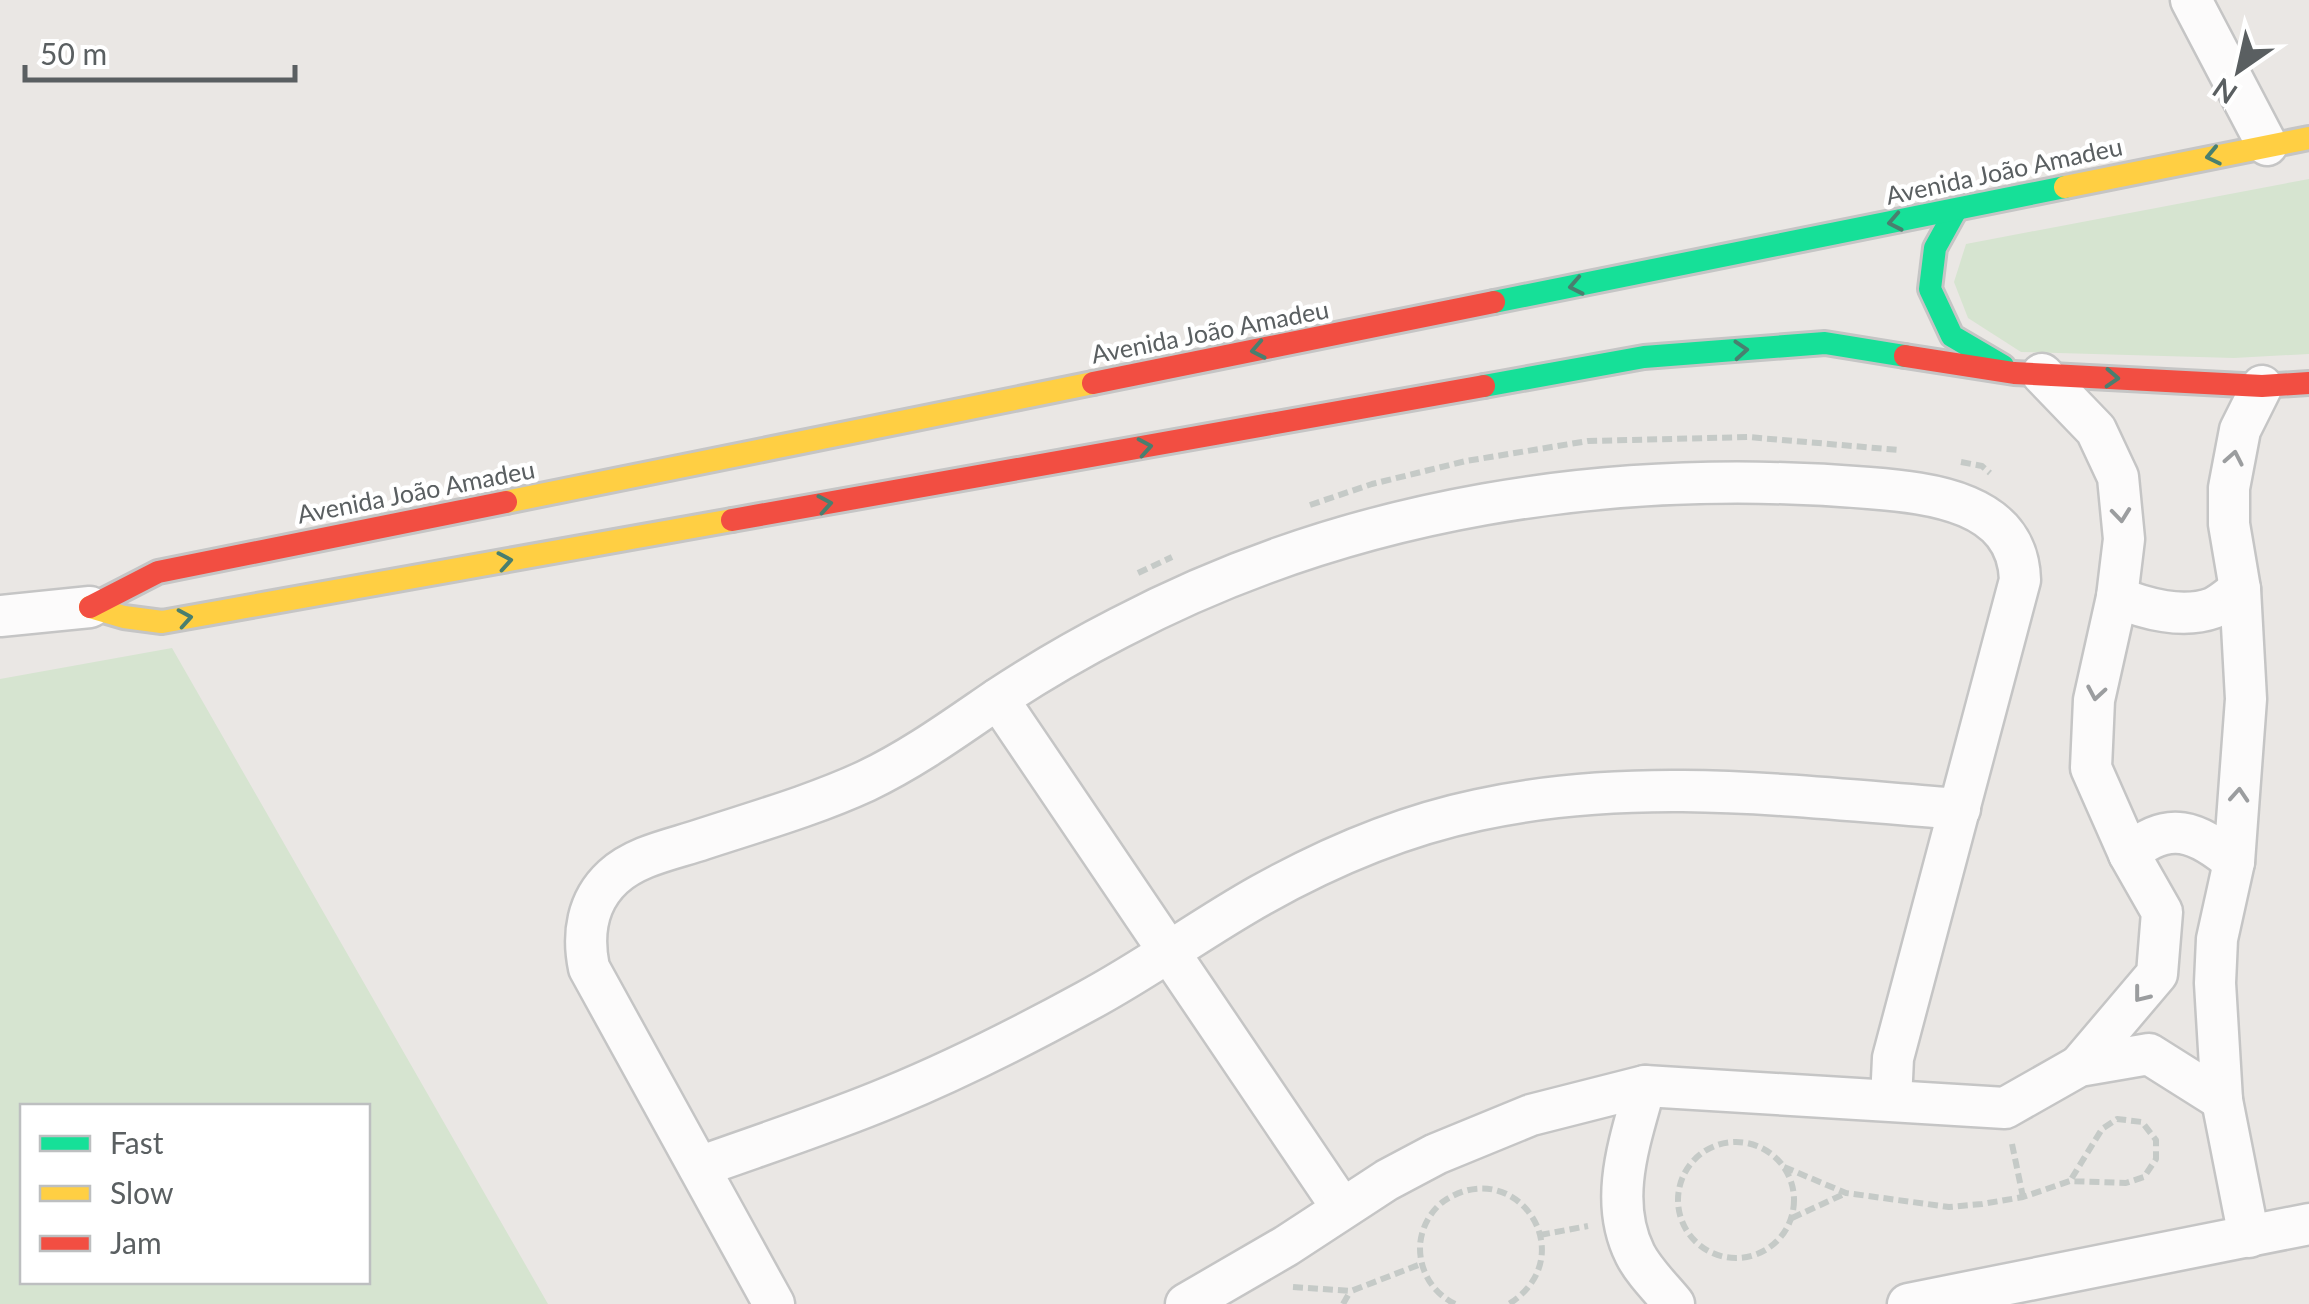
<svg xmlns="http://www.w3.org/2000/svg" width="2309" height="1304" viewBox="0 0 2309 1304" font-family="Lato,sans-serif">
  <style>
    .green { fill: #d6e4d0; fill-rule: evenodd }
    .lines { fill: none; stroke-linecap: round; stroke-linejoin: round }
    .street-casing { stroke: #c5c5c5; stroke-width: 45 }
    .fast-casing { stroke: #c5c5c5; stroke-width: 28 }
    .slow-casing { stroke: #c5c5c5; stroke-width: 28 }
    .jam-casing { stroke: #c5c5c5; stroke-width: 28 }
    .path { stroke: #c5cac7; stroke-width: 6; stroke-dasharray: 10 5; stroke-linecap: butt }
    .street { stroke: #fcfbfb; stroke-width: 40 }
    .fast { stroke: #16e098; stroke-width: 22 }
    .slow { stroke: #ffcf43; stroke-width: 22 }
    .jam { stroke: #f24e42; stroke-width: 22 }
    .oneway { stroke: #497f6f }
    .oneway2 { stroke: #9b9d9f }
    .labels { text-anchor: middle; stroke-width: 9; stroke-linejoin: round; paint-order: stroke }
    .street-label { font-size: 25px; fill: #5a5f61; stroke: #fff }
  </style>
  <rect width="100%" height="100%" fill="#eae7e4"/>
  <g class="green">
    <path d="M2309 179V354L2234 358 2021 352 1968 318 1954 282 1966 244Z"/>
    <path d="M172 648 548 1304H0V679ZM368 1106V1282H22V1106Z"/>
  </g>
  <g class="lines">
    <defs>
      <g id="street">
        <path d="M2191 0 2267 145"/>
        <path d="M2042 374 2096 430 2118 477 2124 539 2117 597 2094 700 2091 768 2129 854 2162 912 2157 974 2079 1066"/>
        <path d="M2117 597C2145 609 2183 619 2213 608 2222 604 2232 595 2240 589"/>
        <path d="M0 616 90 607"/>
        <path d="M998 699 1342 1208"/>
        <path d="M2129 854C2168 819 2197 831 2234 862"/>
        <path d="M1645 1086C1630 1141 1608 1200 1635 1254 1644 1272 1661 1288 1674 1304"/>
        <path d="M699 1167C763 1144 828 1123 890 1097 958 1069 1023 1036 1087 1001 1147 969 1202 928 1261 895 1329 857 1402 826 1478 810 1638 775 1799 797 1960 809"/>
        <path d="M2249 1237 2222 1100 2215 983 2217 939 2234 862 2246 699 2240 589 2229 524V488L2240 430 2262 386"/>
        <path d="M774 1304 589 968C582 934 587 901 613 877 637 855 674 849 703 839 758 821 814 805 866 781 914 758 955 728 999 698 1037 673 1078 649 1119 628 1351 506 1611 467 1869 488 1931 493 2018 502 2020 580L1893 1058 1891 1100"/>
        <path d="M1186 1304 1286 1246 1387 1180 1436 1154 1531 1115 1645 1086 2005 1108 2079 1066 2149 1054 2222 1100"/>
        <path d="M1908 1304 2309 1224"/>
      </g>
      <g id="fast">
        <path d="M1956 210 1935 248 1930 289 1952 336 2003 366"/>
        <path d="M1494 302 2065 187"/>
        <path d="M1484 386 1644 357 1825 343 1905 356"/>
      </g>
      <g id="slow">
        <path d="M2065 187 2309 138"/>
        <path d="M506 502 1093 383"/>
        <path d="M90 607 124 617 162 622 732 520"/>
      </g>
      <g id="jam">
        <path d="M1905 356 2014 373 2262 386 2309 383"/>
        <path d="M1093 383 1494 302"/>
        <path d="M732 520 1484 386"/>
        <path d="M90 607 158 572 506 502"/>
      </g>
    </defs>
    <use href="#street" class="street-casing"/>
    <use href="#fast" class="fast-casing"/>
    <use href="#slow" class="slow-casing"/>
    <use href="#jam" class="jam-casing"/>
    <g class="path">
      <path d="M1961 462 1982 466 1990 473"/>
      <path d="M1310 505 1372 484 1466 461 1588 441 1748 437 1899 450"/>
      <path d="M1138 573 1172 557"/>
      <circle cx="1736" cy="1200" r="58"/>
      <path d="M2012 1144 2023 1197"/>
      <path d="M1784 1167 1846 1193 1949 1207 1982 1204 2023 1197 2070 1181 2126 1183 2144 1177 2156 1159V1140L2142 1122 2117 1119 2102 1129 2070 1181"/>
      <path d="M1792 1218 1844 1194"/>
      <path d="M1540 1235 1588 1226"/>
      <path d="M1293 1287 1351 1291 1421 1264"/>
      <path d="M1343 1304 1350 1292"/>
      <path d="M1455 1304C1433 1293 1420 1272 1420 1248 1420 1230 1430 1211 1444 1201 1515 1153 1585 1255 1509 1304"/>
    </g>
    <use href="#street" class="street"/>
    <use href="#fast" class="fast"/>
    <use href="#slow" class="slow"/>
    <use href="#jam" class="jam"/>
  </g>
  <defs><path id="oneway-chevron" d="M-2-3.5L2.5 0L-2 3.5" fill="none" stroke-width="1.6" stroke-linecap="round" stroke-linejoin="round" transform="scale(2.5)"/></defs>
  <g class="oneway">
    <use href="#oneway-chevron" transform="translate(2213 156) rotate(168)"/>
    <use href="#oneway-chevron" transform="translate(1895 222) rotate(169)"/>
    <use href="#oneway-chevron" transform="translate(1576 286) rotate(169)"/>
    <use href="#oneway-chevron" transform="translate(1258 350) rotate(169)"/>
    <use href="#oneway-chevron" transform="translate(1741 350) rotate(-4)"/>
    <use href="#oneway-chevron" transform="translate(2112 378) rotate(3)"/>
    <use href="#oneway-chevron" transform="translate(1145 447) rotate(-10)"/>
    <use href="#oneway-chevron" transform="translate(825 504) rotate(-10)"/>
    <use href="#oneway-chevron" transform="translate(505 561) rotate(-10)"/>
    <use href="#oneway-chevron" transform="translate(185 618) rotate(-10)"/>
  </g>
  <g class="oneway2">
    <use href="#oneway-chevron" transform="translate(2234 458) rotate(-79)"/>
    <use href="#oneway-chevron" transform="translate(2121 515) rotate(84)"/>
    <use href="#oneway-chevron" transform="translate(2096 693) rotate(100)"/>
    <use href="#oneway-chevron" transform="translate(2239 795) rotate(-86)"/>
    <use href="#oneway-chevron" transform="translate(2141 995) rotate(128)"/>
  </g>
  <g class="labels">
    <g class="street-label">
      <text transform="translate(2004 171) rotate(-12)" y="9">Avenida João Amadeu</text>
      <text transform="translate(1210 332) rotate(-11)" y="9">Avenida João Amadeu</text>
      <text transform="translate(416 492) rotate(-11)" y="9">Avenida João Amadeu</text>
    </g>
  </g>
  <rect x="20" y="1104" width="350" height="180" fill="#ffffff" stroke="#bdbfc0" stroke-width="2.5"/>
  <rect x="40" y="1136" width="50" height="15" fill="#16e098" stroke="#bdbfc0" stroke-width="2.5"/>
  <text x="110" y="1154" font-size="30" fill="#5a5f61">Fast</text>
  <rect x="40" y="1186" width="50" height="15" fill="#ffcf43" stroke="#bdbfc0" stroke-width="2.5"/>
  <text x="110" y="1204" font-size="30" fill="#5a5f61">Slow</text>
  <rect x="40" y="1236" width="50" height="15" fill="#f24e42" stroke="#bdbfc0" stroke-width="2.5"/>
  <text x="110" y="1254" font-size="30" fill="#5a5f61">Jam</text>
  <g transform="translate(2239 70) rotate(214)" stroke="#ffffff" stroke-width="8" paint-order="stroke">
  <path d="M0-8L18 38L0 25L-18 38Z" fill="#5a5f61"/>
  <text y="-15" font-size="28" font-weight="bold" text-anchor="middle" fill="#5a5f61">N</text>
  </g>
  <path d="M25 65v15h270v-15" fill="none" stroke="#5a5f61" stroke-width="5"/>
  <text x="40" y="65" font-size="30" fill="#5a5f61" stroke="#ffffff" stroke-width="8" paint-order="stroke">50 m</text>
</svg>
